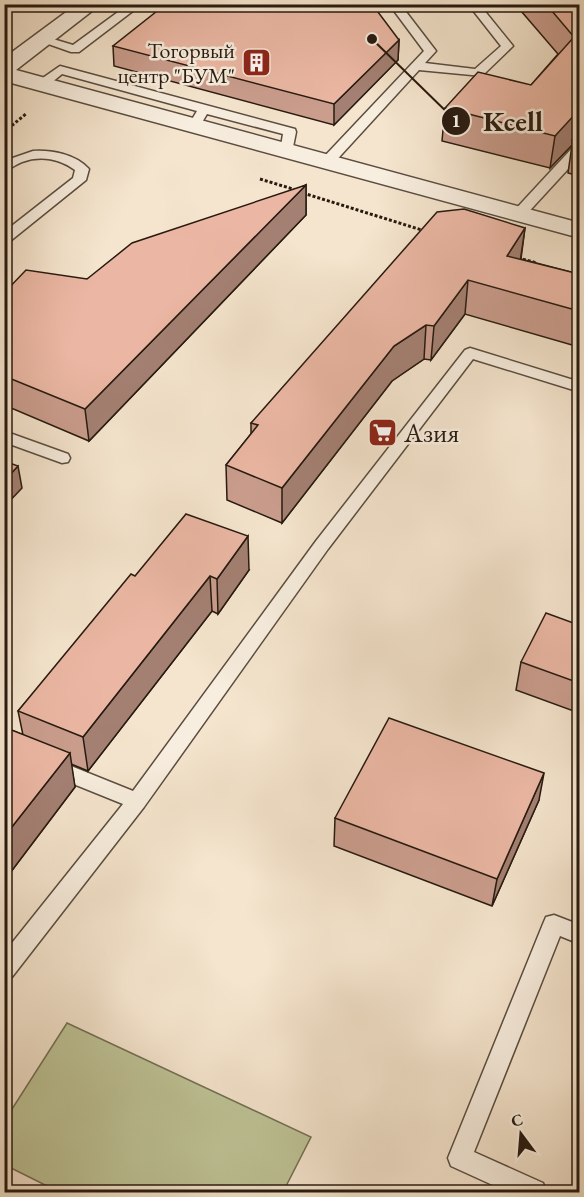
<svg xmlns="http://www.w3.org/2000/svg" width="584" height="1197" viewBox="0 0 584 1197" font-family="'EB Garamond',serif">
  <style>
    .green { fill: #bec497; stroke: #726f54; stroke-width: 1.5 }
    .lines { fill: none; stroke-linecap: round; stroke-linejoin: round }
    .service-casing { stroke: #5a4d40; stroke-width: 3 }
    .tertiary-casing { stroke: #5a4d40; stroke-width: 3 }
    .path { stroke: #271a10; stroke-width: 3; stroke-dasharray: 3 2; stroke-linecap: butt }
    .service { fill: #f8eedf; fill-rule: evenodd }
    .tertiary { fill: #f8eedf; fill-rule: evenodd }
    .wall { fill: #ca9d8d; stroke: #271a10; stroke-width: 1.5 }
    .shaded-wall { fill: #a48073; stroke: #271a10; stroke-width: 1.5 }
    .building { fill: #ebb7a4; stroke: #271a10; stroke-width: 1.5 }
    .labels { text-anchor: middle; stroke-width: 5; stroke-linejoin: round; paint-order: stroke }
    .far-poi-label { font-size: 22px; fill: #271a10; stroke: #f8eedf; text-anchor: end }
    .poi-label { font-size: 27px; fill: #271a10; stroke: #f8eedf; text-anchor: start }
    .leader { fill: none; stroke: #271a10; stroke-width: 2 }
    .callout-dot { fill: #271a10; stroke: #f8eedf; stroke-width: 2 }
    .mark-label { font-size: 18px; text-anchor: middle; font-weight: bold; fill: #fff }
    .callout-label { font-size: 28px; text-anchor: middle; font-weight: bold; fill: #271a10; stroke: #f8eedf; stroke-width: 5; stroke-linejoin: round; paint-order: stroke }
  </style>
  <rect width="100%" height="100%" fill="#f5e5ce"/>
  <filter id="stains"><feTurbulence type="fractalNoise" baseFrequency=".00333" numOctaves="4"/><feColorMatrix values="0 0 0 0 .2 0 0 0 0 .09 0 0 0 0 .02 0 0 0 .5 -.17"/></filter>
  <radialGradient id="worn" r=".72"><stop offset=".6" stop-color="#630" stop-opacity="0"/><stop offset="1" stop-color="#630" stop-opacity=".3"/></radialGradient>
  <path class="green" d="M67 1023 311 1137 283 1192H59L5 1165V1120Z"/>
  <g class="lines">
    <defs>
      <g id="service">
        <path d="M129 4H142L79 52H71L37 40 43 36 73 45Z"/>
        <path d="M389 4H400L436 51 425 63 475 69 501 46 468 4H479L513 46 482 76 419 70 331 166H321L319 163 321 160 424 51Z"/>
        <path d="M60 66 295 129 296 132 292 152 286 156 280 152 283 134 207 114 198 129H190L188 126 197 111 62 74 45 88H37V82Z"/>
        <path d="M580 144V156L523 218H513L511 215 513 212 575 145Z"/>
        <path d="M33 151C52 150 75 154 89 169L86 180 9 242 4 243V232L73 178 75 170C60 159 41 155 22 162 16 164 11 169 4 171V161Z"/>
        <path d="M470 348 580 382V392L473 359 328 549 144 807 12 977 4 980V953L123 804 4 756V739L133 791 316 541 465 350Z"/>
        <path d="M4 431 68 454 70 458 68 462 62 463 4 442Z"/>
        <path d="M554 915 580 925V944L560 936 474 1152 543 1183 546 1192H508L451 1166 448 1158 543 924 546 917Z"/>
      </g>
      <path id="tertiary" d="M77 4H101L16 70 580 223V238L4 81V58Z"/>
    </defs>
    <use href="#service" class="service-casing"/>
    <use href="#tertiary" class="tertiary-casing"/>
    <g class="path">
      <path d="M4 7 8 4"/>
      <path d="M4 132 27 113"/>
      <path d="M260 179 296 190"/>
      <path d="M303 193 425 231"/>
      <path d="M518 258 537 263"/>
    </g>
    <use href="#service" class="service"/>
    <use href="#tertiary" class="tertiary"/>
  </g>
  <g class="wall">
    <path d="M515 4H579V176L568 173 572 145 550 168 442 141 445 108 531 85 558 54Z"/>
    <path d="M399 40 398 60 334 125 114 66 113 46Z"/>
    <path d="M306 185V215L89 441 4 405V293L87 279Z"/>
    <path d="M525 228 521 259 579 274V347L465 314 431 360 424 359 392 381 282 523 227 500 226 465 251 434V423Z"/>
    <path d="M249 570 218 614 212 611 88 771 71 764 75 787 4 881V727L23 735 18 711 135 576Z"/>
    <path d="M579 625V713L516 690 521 662Z"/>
    <path d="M539 800 492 906 334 846 335 818Z"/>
  </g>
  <g class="shaded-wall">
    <path d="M399 40 398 60 334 125V104Z"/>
    <path d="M579 107V142L572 140V145L550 168 555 136Z"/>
    <path d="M306 185V215L89 441 85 409Z"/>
    <path d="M525 228 520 262 507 256Z"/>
    <path d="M468 280 465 314 431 360 434 326Z"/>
    <path d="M426 325 424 359 392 381 282 523V488L394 346Z"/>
    <path d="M18 466 22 488 4 507V481Z"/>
    <path d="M248 536 249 570 218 614 217 579Z"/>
    <path d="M210 576 212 611 88 771 83 737Z"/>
    <path d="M70 753 75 787 4 881V837Z"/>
    <path d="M544 773 539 800 492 906 497 879Z"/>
  </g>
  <g class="building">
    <path d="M166 4H372L399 40 334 104 113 46Z"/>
    <path d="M546 4H579V111H578L555 136 445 108 478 72 531 85 574 37Z"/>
    <path d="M579 132V142L572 140Z"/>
    <path d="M306 185 85 409 4 376V293L26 270 87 279 132 243Z"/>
    <path d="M464 209 525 228 507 256 579 274V311L468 280 434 326 426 325 394 346 282 488 226 465 258 425 251 423 437 212Z"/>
    <path d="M4 461 18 466 4 481Z"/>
    <path d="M186 514 248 536 217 579 210 576 83 737 18 711 131 574 135 576Z"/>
    <path d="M546 613 579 625V683L521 662Z"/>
    <path d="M389 718 544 773 497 879 335 818Z"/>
    <path d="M4 727 70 753 4 837Z"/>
  </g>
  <defs>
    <symbol id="building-square" viewBox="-11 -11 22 22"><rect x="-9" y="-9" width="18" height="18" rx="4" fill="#8f2418" stroke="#f8eedf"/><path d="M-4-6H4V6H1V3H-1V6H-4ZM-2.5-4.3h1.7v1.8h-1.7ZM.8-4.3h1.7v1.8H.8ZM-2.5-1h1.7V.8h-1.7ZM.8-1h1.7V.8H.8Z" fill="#fff"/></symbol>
    <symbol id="supermarket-square" viewBox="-11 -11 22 22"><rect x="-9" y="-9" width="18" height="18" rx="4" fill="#8f2418" stroke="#f8eedf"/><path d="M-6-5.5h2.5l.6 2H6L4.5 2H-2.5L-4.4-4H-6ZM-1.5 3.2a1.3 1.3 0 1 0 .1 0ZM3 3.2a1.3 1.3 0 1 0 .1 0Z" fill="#fff"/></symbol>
  </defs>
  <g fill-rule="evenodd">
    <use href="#building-square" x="240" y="46" width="33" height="33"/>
    <use href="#supermarket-square" x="366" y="416" width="33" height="33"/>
  </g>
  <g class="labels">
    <g class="far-poi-label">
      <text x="235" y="58">Тогорвый<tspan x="235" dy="25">центр "БУМ"</tspan></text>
    </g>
    <g class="poi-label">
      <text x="404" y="442">Азия</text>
    </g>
  </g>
  <path class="leader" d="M372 39L456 121"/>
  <g class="callout-dot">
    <circle cx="372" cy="39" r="6"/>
    <circle cx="456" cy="121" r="15"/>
  </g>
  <g class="mark-label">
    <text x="456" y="127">1</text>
  </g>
  <g class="callout-label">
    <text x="513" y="131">Kcell</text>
  </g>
  <rect width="584" height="1197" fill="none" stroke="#f5e5ce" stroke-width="24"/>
  <rect x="6" y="6" width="572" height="1185" fill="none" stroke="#271a10" stroke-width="3"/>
  <rect x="12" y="12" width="560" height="1173" fill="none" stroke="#271a10" stroke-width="1.5"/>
  <g transform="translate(521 1134) rotate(344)" stroke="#f8eedf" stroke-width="4.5" paint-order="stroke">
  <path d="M0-4.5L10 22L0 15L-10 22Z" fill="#271a10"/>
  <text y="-9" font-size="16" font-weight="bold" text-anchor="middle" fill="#271a10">С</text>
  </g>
  <rect width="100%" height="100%" filter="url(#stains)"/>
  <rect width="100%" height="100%" fill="url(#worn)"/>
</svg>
